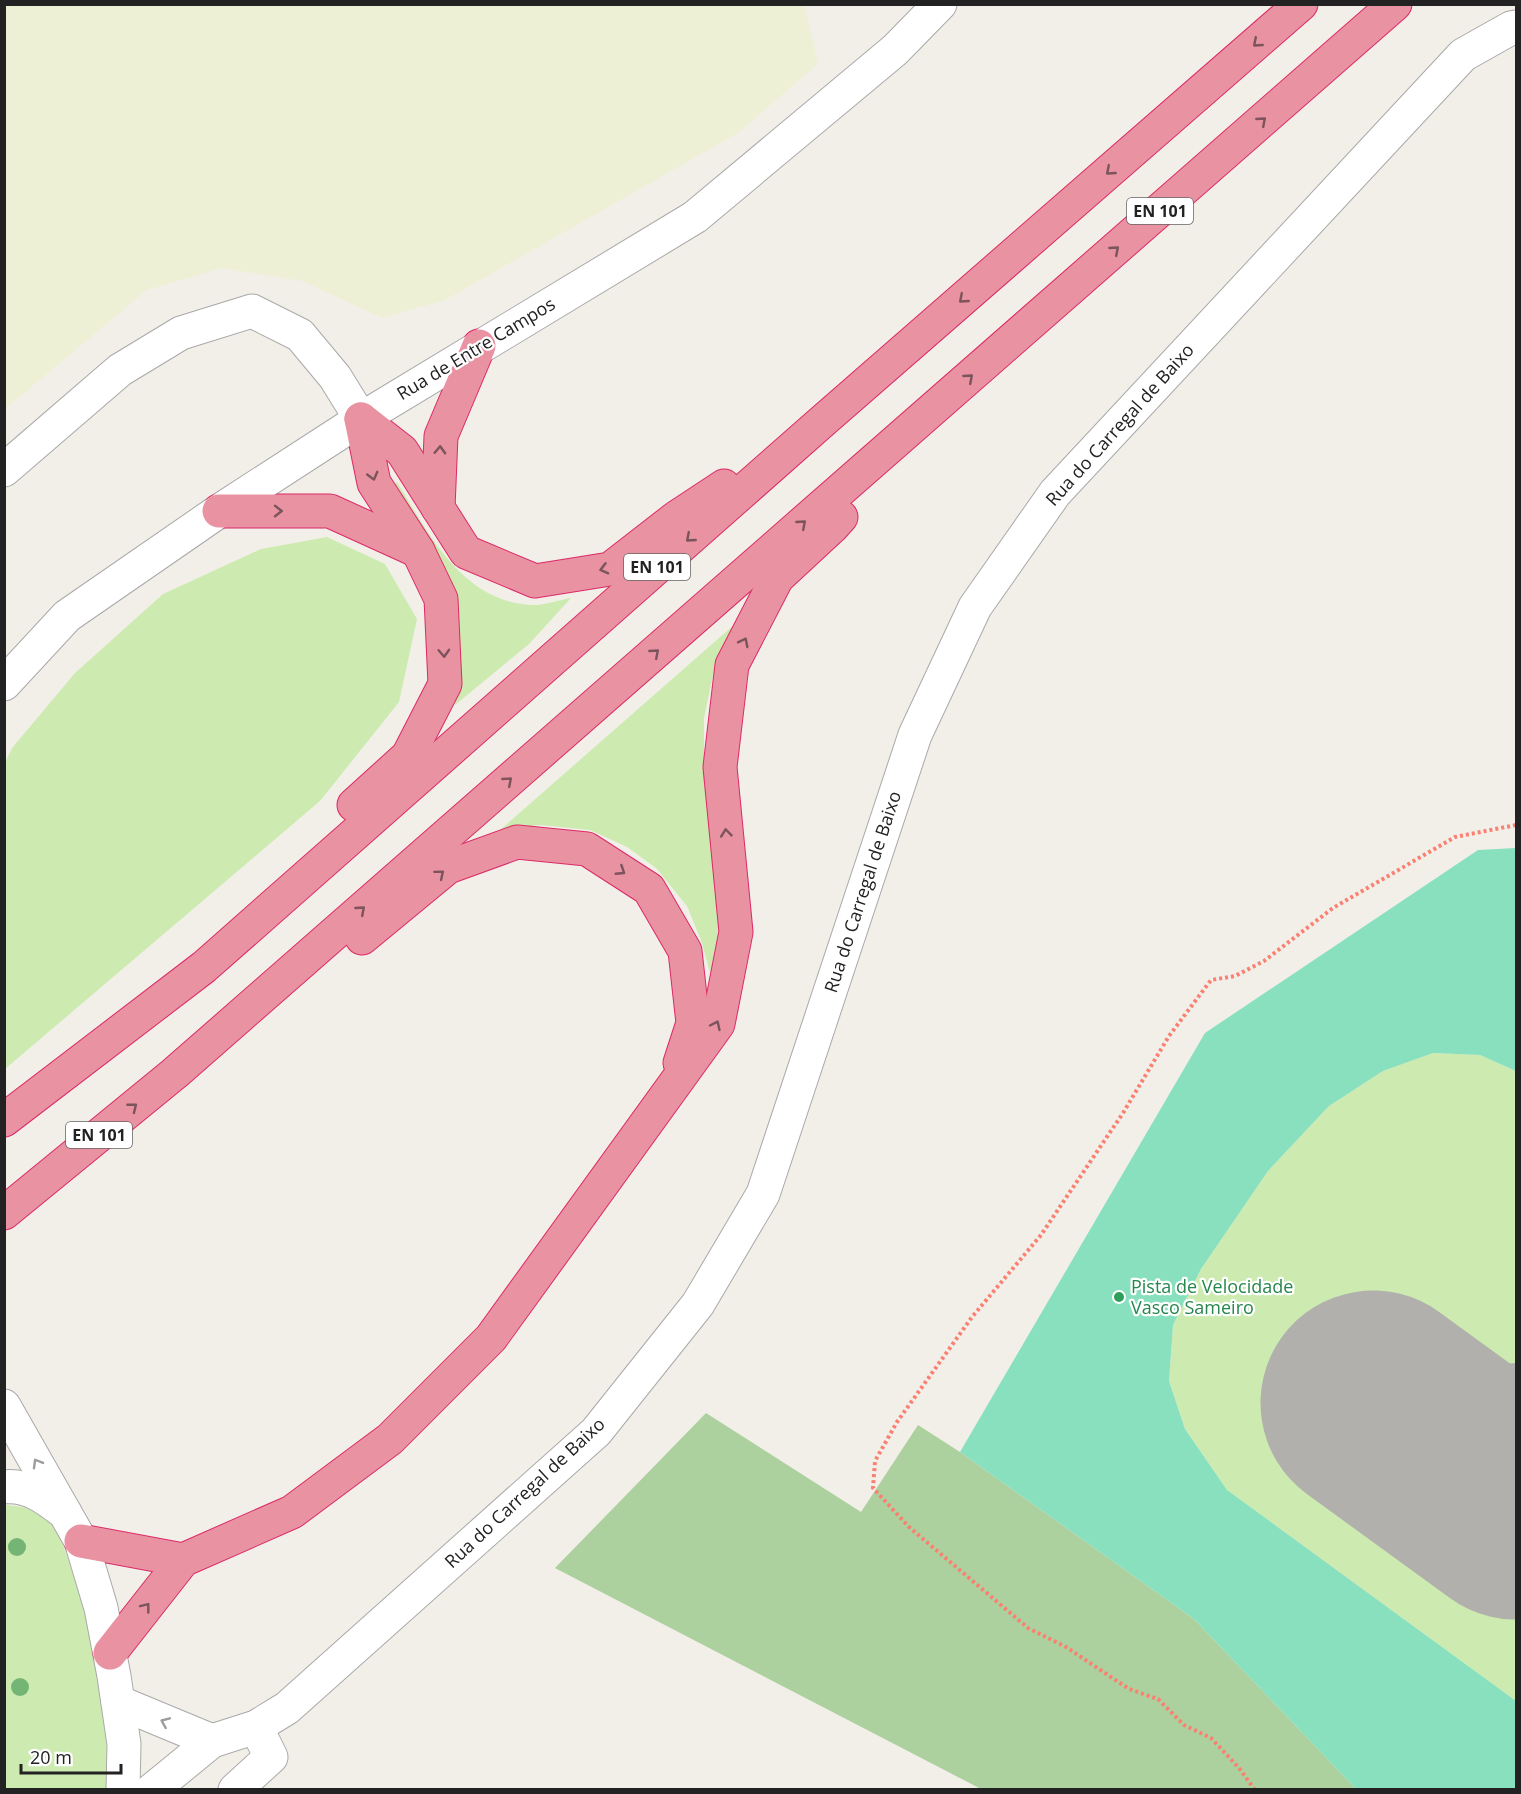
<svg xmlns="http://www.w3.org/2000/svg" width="1521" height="1794" viewBox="0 0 1521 1794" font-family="'Open Sans',sans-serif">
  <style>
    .airport { fill: #e1dfda }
    .farmland { fill: #eef0d5 }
    .grass { fill: #cdebb0 }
    .forest { fill: #add19e }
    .pitch { fill: #88e0be }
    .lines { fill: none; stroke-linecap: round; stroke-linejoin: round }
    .taxiway { stroke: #b1b0ac; stroke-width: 90 }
    .runway { stroke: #b1b0ac; stroke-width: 225 }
    .minor-casing { stroke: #a9a9a9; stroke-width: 35 }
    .highway-casing { stroke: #dc2a67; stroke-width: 35 }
    .path { stroke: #fa8072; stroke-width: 4; stroke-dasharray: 3 3; stroke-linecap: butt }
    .minor { stroke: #fff; stroke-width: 33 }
    .highway { stroke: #e892a2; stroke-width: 33 }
    .tree { fill: #74b475 }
    .oneway { stroke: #7b545c }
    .oneway2 { stroke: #9c9c9c }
    .leisure-dot { fill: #2e9e5b; stroke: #fff; stroke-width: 2 }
    .labels { text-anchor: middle; stroke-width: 4.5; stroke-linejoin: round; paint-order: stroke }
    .shield { fill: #fff; stroke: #646464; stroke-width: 1.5 }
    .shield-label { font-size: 16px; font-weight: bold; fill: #222 }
    .street-label { font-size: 18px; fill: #222; stroke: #fff }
    .leisure-label { font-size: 18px; fill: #27864d; stroke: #fff; text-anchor: start }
  </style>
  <rect width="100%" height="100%" fill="#f2efe9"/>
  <path class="airport" d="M1516 1071V1701L1173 1325Z"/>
  <path class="farmland" d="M5 4 805 5 818 64 738 133 445 300 382 318 302 281 222 268 147 290 5 409Z"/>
  <g class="grass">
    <path d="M397 482C429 534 461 600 530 605 543 606 558 600 571 598L529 644 455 705 457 683 392 487Z"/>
    <path d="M327 537 385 564 417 619 399 702 320 801 5 1069 4 765 12 748 75 673 163 594 261 549Z"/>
    <path d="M735 624 717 656 704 718V779L714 855 720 933 710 973 702 943 687 906 656 868 627 847 590 830 540 825 500 830Z"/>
    <path d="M1433 1053 1480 1055 1516 1071V1378C1477 1376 1440 1365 1403 1352L1336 1449 1516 1580V1701L1227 1490 1185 1429 1169 1381 1173 1325 1201 1269 1268 1171 1329 1106 1383 1071Z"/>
    <path d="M4 1505C19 1506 36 1508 48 1518 67 1533 99 1665 103 1693 107 1721 106 1749 108 1776L107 1789H5Z"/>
  </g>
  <path class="forest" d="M706 1413 861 1512 918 1425 960 1452 1194 1619 1356 1789H981L555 1568Z"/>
  <path class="pitch" d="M1516 848V1071L1480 1055 1433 1053 1383 1071 1329 1106 1268 1171 1201 1269 1173 1325 1169 1381 1185 1429 1227 1490 1516 1701V1789H1356L1194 1619 960 1452 1205 1033 1478 850Z"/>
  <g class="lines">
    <path class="taxiway" d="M1401 1423 1516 1408"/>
    <path class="runway" d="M1373 1403 1516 1507"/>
    <defs>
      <g id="minor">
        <path d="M4 470 120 370 181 333 252 311 300 335 335 377 361 419"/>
        <path d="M4 684 67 616 219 511 361 419 695 217 895 50 940 4"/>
        <path d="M4 1406 81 1541 101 1608 114 1676 124 1744 123 1790"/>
        <path d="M4 1487C28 1484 47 1499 65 1513"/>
        <path d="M118 1702 212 1741"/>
        <path d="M152 1790 212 1741 256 1727 287 1708 596 1432 698 1304 763 1194 915 735 975 607 1055 493 1463 55 1511 28 1516 27"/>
        <path d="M235 1790 271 1757 256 1727"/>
      </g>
      <g id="highway">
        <path d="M361 419 402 451 466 552 535 581 610 569 677 517 724 486"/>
        <path d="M438 508 441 436 479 346"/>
        <path d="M219 511H330L418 551"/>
        <path d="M354 805 408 756 445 684 441 599 418 551 374 483 361 419"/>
        <path d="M362 938 448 867 517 842 587 849 649 889 685 951 693 1023 680 1063"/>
        <path d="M4 1120 204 967 825 419 1301 4"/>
        <path d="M4 1213 175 1073 1395 4"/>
        <path d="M81 1541 183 1560"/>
        <path d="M110 1653 183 1560 292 1512 390 1439 491 1338 718 1024 736 932 720 767 732 665 777 578 832 527 841 517"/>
      </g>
    </defs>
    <use href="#minor" class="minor-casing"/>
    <use href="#highway" class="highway-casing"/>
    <path class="path" d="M1255 1790 1239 1768 1211 1738 1184 1725 1158 1699 1129 1689 1066 1647 1028 1628 909 1527 873 1488 875 1461 897 1422 972 1317 1041 1235 1123 1113 1169 1036 1211 980 1235 976 1264 961 1333 908 1455 837 1516 825"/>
    <use href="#minor" class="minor"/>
    <use href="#highway" class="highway"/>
  </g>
  <g class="tree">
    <circle cx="17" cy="1547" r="9"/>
    <circle cx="20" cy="1687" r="9"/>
  </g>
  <defs><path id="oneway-chevron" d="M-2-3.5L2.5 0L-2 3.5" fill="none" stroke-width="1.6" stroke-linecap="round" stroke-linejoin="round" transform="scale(1.5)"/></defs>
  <g class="oneway">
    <use href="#oneway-chevron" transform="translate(1257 43) rotate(139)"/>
    <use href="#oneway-chevron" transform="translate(1262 121) rotate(-41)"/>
    <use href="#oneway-chevron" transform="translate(1110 171) rotate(139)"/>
    <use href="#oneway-chevron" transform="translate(1115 250) rotate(-41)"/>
    <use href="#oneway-chevron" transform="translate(963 299) rotate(139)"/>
    <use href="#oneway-chevron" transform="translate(969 378) rotate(-41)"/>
    <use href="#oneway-chevron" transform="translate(440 450) rotate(-88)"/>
    <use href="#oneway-chevron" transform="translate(373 476) rotate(75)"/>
    <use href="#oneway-chevron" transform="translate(278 511)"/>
    <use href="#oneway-chevron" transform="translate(802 524) rotate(-41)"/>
    <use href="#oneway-chevron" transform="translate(690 538) rotate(139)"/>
    <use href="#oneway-chevron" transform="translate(604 569) rotate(165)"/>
    <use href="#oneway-chevron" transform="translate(744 642) rotate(-63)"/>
    <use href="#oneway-chevron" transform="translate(444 653) rotate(87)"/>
    <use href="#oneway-chevron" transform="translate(655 653) rotate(-41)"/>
    <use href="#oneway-chevron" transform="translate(508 781) rotate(-41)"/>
    <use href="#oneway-chevron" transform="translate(726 833) rotate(-96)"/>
    <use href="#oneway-chevron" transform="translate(621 871) rotate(33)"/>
    <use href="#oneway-chevron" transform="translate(440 874) rotate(-40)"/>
    <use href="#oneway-chevron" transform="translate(361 910) rotate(-41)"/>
    <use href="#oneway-chevron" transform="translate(716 1025) rotate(-65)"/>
    <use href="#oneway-chevron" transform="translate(133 1107) rotate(-39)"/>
    <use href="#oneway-chevron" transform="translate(146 1607) rotate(-52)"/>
  </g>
  <g class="oneway2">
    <use href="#oneway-chevron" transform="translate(37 1463) rotate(-120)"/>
    <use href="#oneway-chevron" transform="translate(165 1722) rotate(-157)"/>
  </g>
  <circle class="leisure-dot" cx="1119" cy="1297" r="6"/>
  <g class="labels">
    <g class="shield">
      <rect x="1127" y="198" width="66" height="26" rx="4.5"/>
      <rect x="624" y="554" width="66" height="26" rx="4.5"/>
      <rect x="66" y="1122" width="66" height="26" rx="4.5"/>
    </g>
    <g class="shield-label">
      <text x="1160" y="217">EN 101</text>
      <text x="657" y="573">EN 101</text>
      <text x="99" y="1141">EN 101</text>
    </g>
    <g class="street-label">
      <text transform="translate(476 349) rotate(-31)" y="6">Rua de Entre Campos</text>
      <text transform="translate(1120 425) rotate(-48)" y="6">Rua do Carregal de Baixo</text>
      <text transform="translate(863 892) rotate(-72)" y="6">Rua do Carregal de Baixo</text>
      <text transform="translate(525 1493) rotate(-43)" y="6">Rua do Carregal de Baixo</text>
    </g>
    <g class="leisure-label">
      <text x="1131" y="1293">Pista de Velocidade<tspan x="1131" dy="21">Vasco Sameiro</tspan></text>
    </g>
  </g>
  <rect width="1521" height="1794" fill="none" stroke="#222222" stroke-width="12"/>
  <path d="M21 1764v9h100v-9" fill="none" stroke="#222222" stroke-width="3"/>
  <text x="30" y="1764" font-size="18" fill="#222222" stroke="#ffffff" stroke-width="4.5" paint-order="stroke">20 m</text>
</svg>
